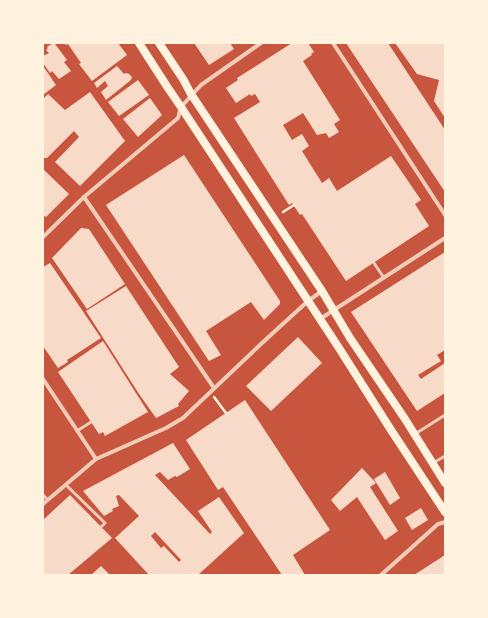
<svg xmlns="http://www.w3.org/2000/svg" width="488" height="618" viewBox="0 0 488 618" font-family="'DM Sans',sans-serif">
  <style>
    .building { fill: #f7dbc8; fill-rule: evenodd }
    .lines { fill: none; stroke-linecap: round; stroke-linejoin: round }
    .path { stroke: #fff3e0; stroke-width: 2.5 }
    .service { stroke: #f1ccb7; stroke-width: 3 }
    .minor { stroke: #f1ccb7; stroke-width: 4 }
    .secondary { stroke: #fff3e0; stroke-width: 8 }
  </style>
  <rect width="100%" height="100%" fill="#c8553d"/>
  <g class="building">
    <path d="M53 43 54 44H55L67 60 64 62 71 71 59 79 52 71 50 73 43 63V56L49 53 46 50 48 48 47 47Z"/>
    <path d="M64 43H118L127 55 92 81 79 64 81 63 68 44 66 45Z"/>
    <path d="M194 43H230L234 49 209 65Z"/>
    <path d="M292 43H308L314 52 311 54 312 55 303 61 340 120 334 124 339 132 329 138 326 133 317 135 303 113 283 125 292 140 302 134 309 146 302 151 322 183 329 178 337 191 391 156 421 200 415 204 429 226 346 281 302 214 300 215 292 203 289 205 234 118 260 102 255 94 251 96 250 94 236 103 226 88 238 80 237 78Z"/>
    <path d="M346 43H388L445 130V192Z"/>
    <path d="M395 43H445V118L434 101 439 80 417 74Z"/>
    <path d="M43 66 56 85 43 95Z"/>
    <path d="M117 66 124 74 126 73 129 74 132 77 131 80 106 100 101 92 108 86 105 81 97 88 94 83Z"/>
    <path d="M138 80 149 95 119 116 108 102Z"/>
    <path d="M90 92 125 141 80 186 55 162 79 137 74 131 47 158H43V99L48 94 65 110Z"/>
    <path d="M150 98 162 115 138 137 123 119Z"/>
    <path d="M184 155 280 301V304L264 320 251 302 206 331 221 355 209 361 106 205Z"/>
    <path d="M43 169 69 194 46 217 43 215Z"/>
    <path d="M81 228 89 229 125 284 87 309 52 258Z"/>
    <path d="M445 252V350L437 355 441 361 418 375 421 379 445 363V393L417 411 351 312Z"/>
    <path d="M50 263 101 338 67 360 68 362 58 368 43 346V267Z"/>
    <path d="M126 286 179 367 170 374 189 391 178 404 179 406 156 418 139 394 86 311Z"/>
    <path d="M298 337 322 363 271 411 246 386Z"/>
    <path d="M103 341 148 412 105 436 103 432 99 434 58 372Z"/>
    <path d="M245 400 330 530 293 555 305 575H282L223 487 218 490 186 440Z"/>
    <path d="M173 443 190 469 177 477 175 476 168 480 160 472 155 475 210 534 212 532 198 511 219 497 244 533 198 575H149L115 538 139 516 119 495 116 496 119 506 112 509 113 511 104 516 83 491ZM155 532 181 560 179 562 164 546 161 548 151 536Z"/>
    <path d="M362 468 376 483 370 487 398 531 385 540 357 497 340 511 331 500Z"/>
    <path d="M385 472 400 498 390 505 374 479Z"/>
    <path d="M70 495 112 538 68 575H43V520Z"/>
    <path d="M421 508 428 520 412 530 405 518Z"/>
    <path d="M445 555V575H414Z"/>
    <path d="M101 566 110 575H91Z"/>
  </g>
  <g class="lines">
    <g class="path">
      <path d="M283 212 294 205"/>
      <path d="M214 397 226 413"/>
    </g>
    <g class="service">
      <path d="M374 263 384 278"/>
      <path d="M77 431 91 422"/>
      <path d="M415 434 445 415"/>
      <path d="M433 463 445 456"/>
      <path d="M66 485 105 523 101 527"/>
      <path d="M43 495 48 500"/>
    </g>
    <g class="minor">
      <path d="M333 43 445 215"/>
      <path d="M84 197 214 388"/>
      <path d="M43 237 84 197 178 118 181 107 201 85 261 43"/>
      <path d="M320 319 445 238"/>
      <path d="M43 379 96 459"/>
      <path d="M43 504 96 459 166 428 183 418 262 343 308 301 322 291"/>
      <path d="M381 575 438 524 445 522"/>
    </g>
    <g class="secondary">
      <path d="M139 43 168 88 181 107 339 348 391 430 445 512"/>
      <path d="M159 43 183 79 191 94 322 291 350 338 405 419 445 483"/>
    </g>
  </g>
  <rect width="488" height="618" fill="none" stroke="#fff3e0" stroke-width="88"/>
</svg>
